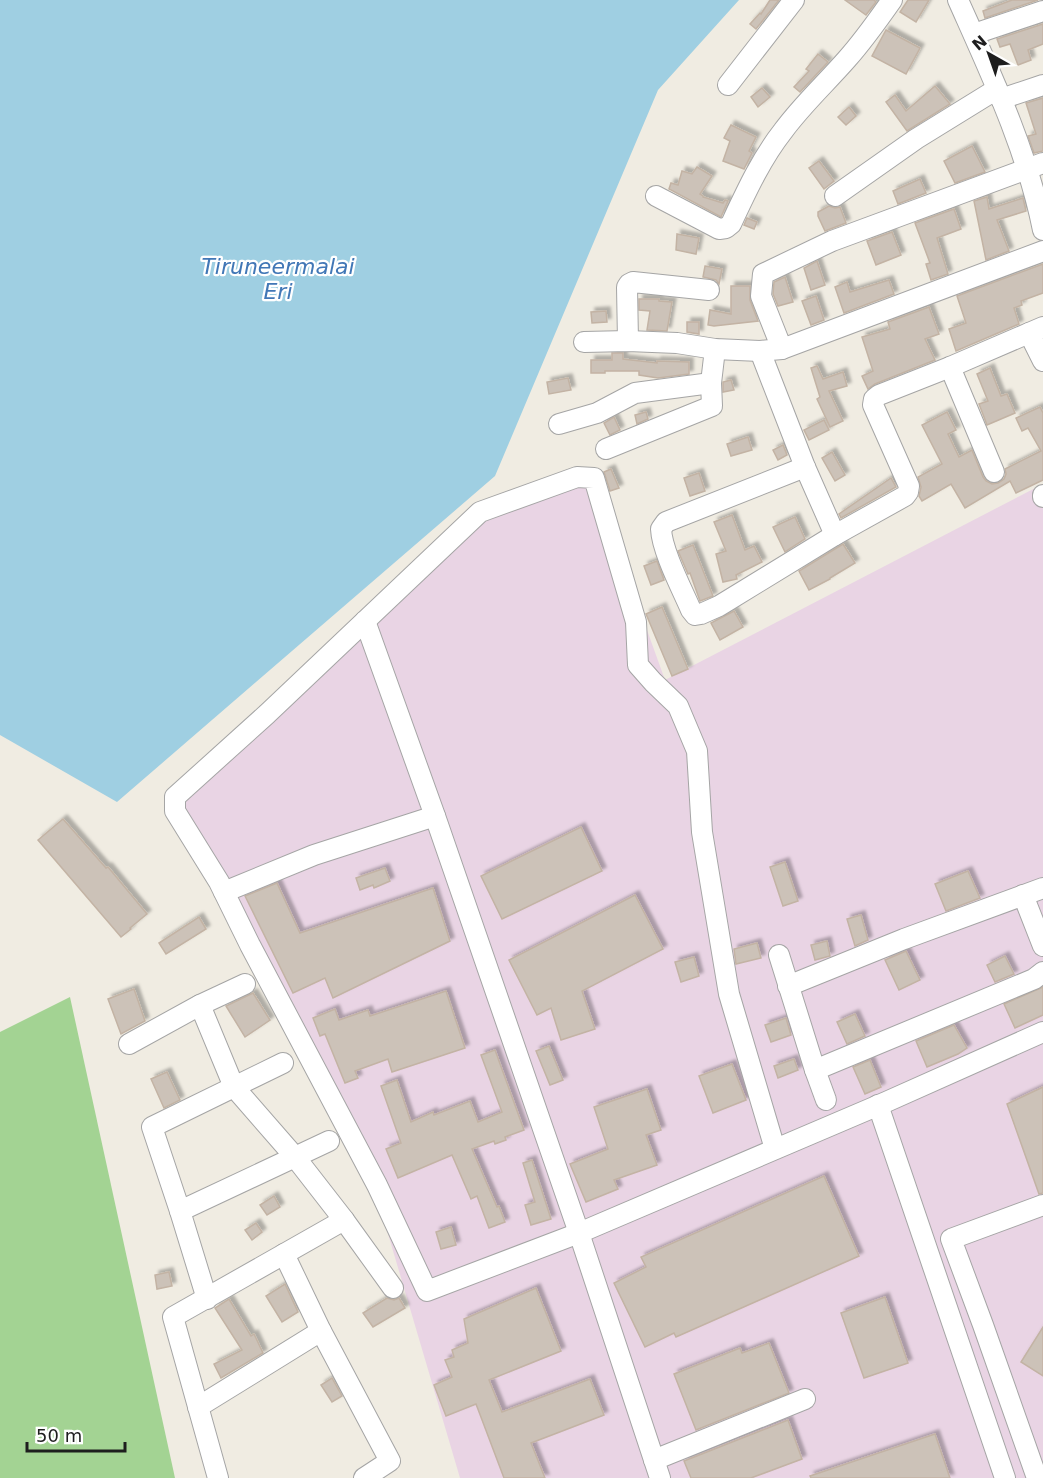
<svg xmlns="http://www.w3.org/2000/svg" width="1043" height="1478" viewBox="0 0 1043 1478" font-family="'DejaVu Sans',sans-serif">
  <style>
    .industrial { fill: #e9d4e4 }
    .forest { fill: #a3d393 }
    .water { fill: #9fcfe2 }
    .building { fill: #ccc2b8; stroke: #c3b3a4; stroke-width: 1.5; filter: url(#shadow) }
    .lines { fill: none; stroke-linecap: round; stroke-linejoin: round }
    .minor-casing { stroke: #a5a5a5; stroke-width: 22 }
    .minor { stroke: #fff; stroke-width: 20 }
    .labels { text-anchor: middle; stroke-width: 4.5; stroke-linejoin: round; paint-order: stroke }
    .water-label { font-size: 22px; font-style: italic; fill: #4177b6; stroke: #fff }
  </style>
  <defs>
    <filter id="shadow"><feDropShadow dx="4" dy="-4" stdDeviation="1.5" flood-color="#0004"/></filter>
  </defs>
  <rect width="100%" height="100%" fill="#f0ece2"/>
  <path class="industrial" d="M590 472 665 680 1043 484V1478H460L381 1210 169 805 489 513Z"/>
  <path class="forest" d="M70 997 175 1478H0V1032Z"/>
  <path class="water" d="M0 0H739L658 90 495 476 117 802 0 735Z"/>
  <g class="building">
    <path d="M770 0H779L756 29 750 24 760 13 761 14Z"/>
    <path d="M845 0H874L876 2 866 15Z"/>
    <path d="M908 0H929L916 22 900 12Z"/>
    <path d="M1012 0H1038L985 18 983 11Z"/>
    <path d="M1043 24V44L1028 50 1031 60 1018 65 1010 44 1000 47 997 39Z"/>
    <path d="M886 30 920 48 906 74 872 56Z"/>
    <path d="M818 54 828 62 800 92 794 87 809 71 806 69Z"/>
    <path d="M935 86 950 104 907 131 886 102 895 95 906 111Z"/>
    <path d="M762 88 770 97 758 107 751 97Z"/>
    <path d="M1043 98V151L1034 153 1028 136 1036 134 1026 103Z"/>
    <path d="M849 107 856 116 846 125 838 117Z"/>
    <path d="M731 125 756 137 749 151 752 153 744 169 723 161 730 141 724 138Z"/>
    <path d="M972 146 985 172 955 183 944 161Z"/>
    <path d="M819 161 834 181 824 189 809 168Z"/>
    <path d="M697 167 712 176 700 194 703 196V197L723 203 725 200 728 201 721 217 669 189 671 183 678 185 682 171 692 174Z"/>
    <path d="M920 179 926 193 898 204 893 191Z"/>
    <path d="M987 197 989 209 1023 198 1026 211 997 220 1009 251 986 260 974 201Z"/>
    <path d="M829 206 835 208 840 207 846 223 825 231 818 216V212Z"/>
    <path d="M954 209 961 229 937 238 948 274 931 280 926 264 930 263 915 223Z"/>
    <path d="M747 218 757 222 754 229 744 225Z"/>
    <path d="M892 232 901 255 876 265 867 241Z"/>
    <path d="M677 234 699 238 696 254 676 250Z"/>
    <path d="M817 261 825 285 811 290 804 268Z"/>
    <path d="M1043 264V293L1021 301 1022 305 1014 308 1019 324 956 351 949 329 966 323 957 296Z"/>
    <path d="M705 266 722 269 719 284 716 280 703 277Z"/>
    <path d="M785 277 793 302 778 306 773 294 774 282Z"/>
    <path d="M889 280 894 294 844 313 835 287 847 282 850 292Z"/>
    <path d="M731 286H750V300L758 321 714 326 708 325 710 310 731 314Z"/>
    <path d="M816 296 824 320 811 325 802 301Z"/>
    <path d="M639 299H659V301L672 302 667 331 647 330 650 311 639 310Z"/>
    <path d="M929 307 939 334 925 339 935 360 875 384 868 389 862 376 873 371 862 337 890 329 888 322Z"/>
    <path d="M606 311 607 322 592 323 591 312Z"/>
    <path d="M687 322H699V334L687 332Z"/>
    <path d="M612 353H623V359L657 363V361L689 362V374L658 378 639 375V371H605V373H591V360H612Z"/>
    <path d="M817 366 823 379 843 372 847 386 829 391 843 421 830 427 817 399 820 397 811 368Z"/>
    <path d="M990 368 1001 396 1007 394 1015 413 987 425 979 404 988 401 977 374Z"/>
    <path d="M568 378 571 390 549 394 547 382Z"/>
    <path d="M731 380 734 390 723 392V382Z"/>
    <path d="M1040 407 1043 413V480L1016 493 1010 481 965 508 951 484 922 501 919 496 921 487 918 477 942 464 922 425 947 412 956 430 948 434 959 457 972 450 983 477 986 481 992 484 998 483 1004 479 1006 474 1005 469 1041 451 1028 428 1022 431 1016 418Z"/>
    <path d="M646 412 648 419 637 424 635 415Z"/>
    <path d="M614 417 620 430 610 435 604 423Z"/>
    <path d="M824 420 829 430 809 440 804 430Z"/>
    <path d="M748 437 752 450 731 456 727 444Z"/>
    <path d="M783 445 787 455 778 460 773 450Z"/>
    <path d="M832 452 845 475 835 481 822 458Z"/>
    <path d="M611 469 619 488 610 491 604 472Z"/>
    <path d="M699 473 705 491 690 496 684 478Z"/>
    <path d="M891 478 896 487 841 518 839 514Z"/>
    <path d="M732 515 745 550 754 546 762 562 736 575 737 579 723 582 716 554 726 551 714 522Z"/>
    <path d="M795 517 805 539 785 552 773 527Z"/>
    <path d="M843 544 855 563 830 578V579L809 590 799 571Z"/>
    <path d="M693 545 713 596 700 601 690 573 688 574 678 551Z"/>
    <path d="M657 561 664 580 651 585 644 566Z"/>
    <path d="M662 607 688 669 672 676 646 614Z"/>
    <path d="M734 611 743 627 720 640 711 623Z"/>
    <path d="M63 819 106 868 108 867 147 914 130 928 131 929 121 937 38 840Z"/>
    <path d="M581 827 602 871 502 919 481 876Z"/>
    <path d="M785 862 798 901 783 906 770 867Z"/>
    <path d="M385 868 390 881 374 888 373 885 360 890 356 878Z"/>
    <path d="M968 871 980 898 946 911 935 884Z"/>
    <path d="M277 883 300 933 433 888 450 941 333 998 325 978 293 993 245 896Z"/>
    <path d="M635 895 663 949 582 991 595 1029 561 1040 551 1008 537 1015 509 960Z"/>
    <path d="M861 915 868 940 855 946 847 919Z"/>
    <path d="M199 917 206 929 166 954 159 943Z"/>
    <path d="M827 941 830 956 815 960 811 945Z"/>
    <path d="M757 943 761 958 736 964 734 949Z"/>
    <path d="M906 951 920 980 899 990 885 960Z"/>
    <path d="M1005 956 1014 974 995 982 987 965Z"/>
    <path d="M694 957 699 976 681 982 675 962Z"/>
    <path d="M1043 987V1015L1015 1028 1004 1004Z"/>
    <path d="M134 989 145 1021 121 1034 108 999Z"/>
    <path d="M446 991 465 1048 392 1072 388 1059 355 1071 358 1078 345 1083 325 1034 320 1036 313 1018 335 1009 339 1020 368 1010 370 1016Z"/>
    <path d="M253 993 270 1020 245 1037 226 1006Z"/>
    <path d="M855 1014 865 1036 847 1044 837 1022Z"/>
    <path d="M786 1018 791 1035 771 1042 765 1025Z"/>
    <path d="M954 1025 967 1048 958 1054 927 1067 916 1041Z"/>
    <path d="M549 1046 563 1080 550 1085 536 1051Z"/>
    <path d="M495 1050 524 1130 505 1137 506 1140 495 1144 494 1141 472 1149 497 1207 499 1206 505 1222 489 1228 477 1196 471 1199 452 1155 398 1178 386 1149 401 1143 381 1086 397 1080 411 1122 433 1112 434 1115 470 1101 478 1122 502 1112 481 1055Z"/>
    <path d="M794 1059 798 1070 778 1078 774 1066Z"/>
    <path d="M870 1060 881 1087 865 1094 853 1067Z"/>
    <path d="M732 1064 746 1100 713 1113 699 1076Z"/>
    <path d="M167 1072 180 1100 164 1108 151 1079Z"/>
    <path d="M1043 1087V1193L1039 1194 1007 1104Z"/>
    <path d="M647 1089 661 1130 646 1135 657 1165 614 1180 618 1189 586 1202 570 1164 608 1149 594 1107Z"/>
    <path d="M532 1160 551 1219 531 1225 525 1205 535 1202 523 1163Z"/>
    <path d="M824 1176 859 1256 676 1337 674 1333 645 1347 614 1283 646 1267 641 1257Z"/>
    <path d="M274 1196 280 1207 267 1215 260 1205Z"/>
    <path d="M256 1223 262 1232 252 1240 245 1230Z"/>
    <path d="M451 1227 456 1245 441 1249 436 1232Z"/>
    <path d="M169 1272 172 1286 157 1289 155 1275Z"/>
    <path d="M285 1284 298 1312 282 1322 266 1296Z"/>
    <path d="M536 1288 561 1351 489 1380 502 1412 590 1379 604 1415 531 1443 545 1478H504L476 1404 446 1416 434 1385 452 1377 445 1360 454 1357 452 1350 468 1343 464 1319Z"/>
    <path d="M885 1297 908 1363 864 1378 841 1313Z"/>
    <path d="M387 1298 394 1300 399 1298 405 1308 373 1327 363 1313Z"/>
    <path d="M229 1299 251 1336 254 1334 263 1353 221 1378 214 1364 242 1350 215 1308Z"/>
    <path d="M1043 1327V1376L1021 1362Z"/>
    <path d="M769 1343 789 1393 696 1430 674 1374 740 1348 742 1353Z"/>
    <path d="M332 1378 342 1396 332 1402 321 1385Z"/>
    <path d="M788 1420 802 1459 751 1478H691L684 1461Z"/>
    <path d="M935 1434 950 1478H811L810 1476Z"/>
  </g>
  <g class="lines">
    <defs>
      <g id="minor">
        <path d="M958 0C991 74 1027 150 1043 230"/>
        <path d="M974 34 1043 11"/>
        <path d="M728 85 794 0"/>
        <path d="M1001 99 1043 85"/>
        <path d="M656 196 719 229 726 228 731 224C746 192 761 159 783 131 802 105 826 83 847 59 864 40 878 20 892 0"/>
        <path d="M835 196 916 139 997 89"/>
        <path d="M1043 327 1029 333 1043 361"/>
        <path d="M628 341 627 287 629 284 633 282 709 290"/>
        <path d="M584 342 628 341 677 343 715 349 760 351 782 349 1043 251"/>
        <path d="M782 349 761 296 763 274 832 241 1043 163"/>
        <path d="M760 351 805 467 835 535"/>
        <path d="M950 367 994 472"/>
        <path d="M559 424 597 413 635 393 711 383"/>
        <path d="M606 449 712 406 711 383 715 349"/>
        <path d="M805 467 666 522 661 529C662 551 682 589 691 610L695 615 701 614 719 606 835 535 905 496 908 492 909 486 873 405 874 399 879 395 950 367 1029 333"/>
        <path d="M1043 495V497"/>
        <path d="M365 621 435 816 579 1233 660 1478"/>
        <path d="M224 892 314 855 435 816"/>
        <path d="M1023 895 1043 946"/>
        <path d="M779 955 815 1070 1034 979 1043 972"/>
        <path d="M788 986 904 939 1043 888"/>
        <path d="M200 1005 234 1087 295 1157 344 1220 393 1288"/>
        <path d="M129 1044 200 1005 245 984"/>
        <path d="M815 1070 826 1100"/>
        <path d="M878 1105 1005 1478"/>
        <path d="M775 1149 729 994 702 832 697 751 678 706 653 682 638 665 636 622 594 478 577 477 480 512 267 714 175 797V811L219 882 250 945 377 1185 427 1291 579 1233 886 1102 1043 1032"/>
        <path d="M180 1211 152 1127 283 1063"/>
        <path d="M284 1254 321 1331 390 1461 364 1478"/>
        <path d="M207 1299 180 1211 329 1141"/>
        <path d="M198 1407 321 1331"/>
        <path d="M654 1460 805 1399"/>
        <path d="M218 1478 173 1317 344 1220"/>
        <path d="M1037 1478 983 1325 951 1239 1043 1205"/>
      </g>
    </defs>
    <use href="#minor" class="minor-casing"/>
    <use href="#minor" class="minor"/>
  </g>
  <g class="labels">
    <g class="water-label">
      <text x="278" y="274">Tiruneermalai<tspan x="278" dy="25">Eri</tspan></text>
    </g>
  </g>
  <g transform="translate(989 54) rotate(320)" stroke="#ffffff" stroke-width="4.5" paint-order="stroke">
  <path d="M0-4.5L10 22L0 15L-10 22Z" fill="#1e1e1e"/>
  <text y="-9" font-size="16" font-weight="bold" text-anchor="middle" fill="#1e1e1e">N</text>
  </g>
  <path d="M27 1442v9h98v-9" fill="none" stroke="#1e1e1e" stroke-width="3"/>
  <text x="36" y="1442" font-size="18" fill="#1e1e1e" stroke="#ffffff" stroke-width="4.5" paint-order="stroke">50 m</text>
</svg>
